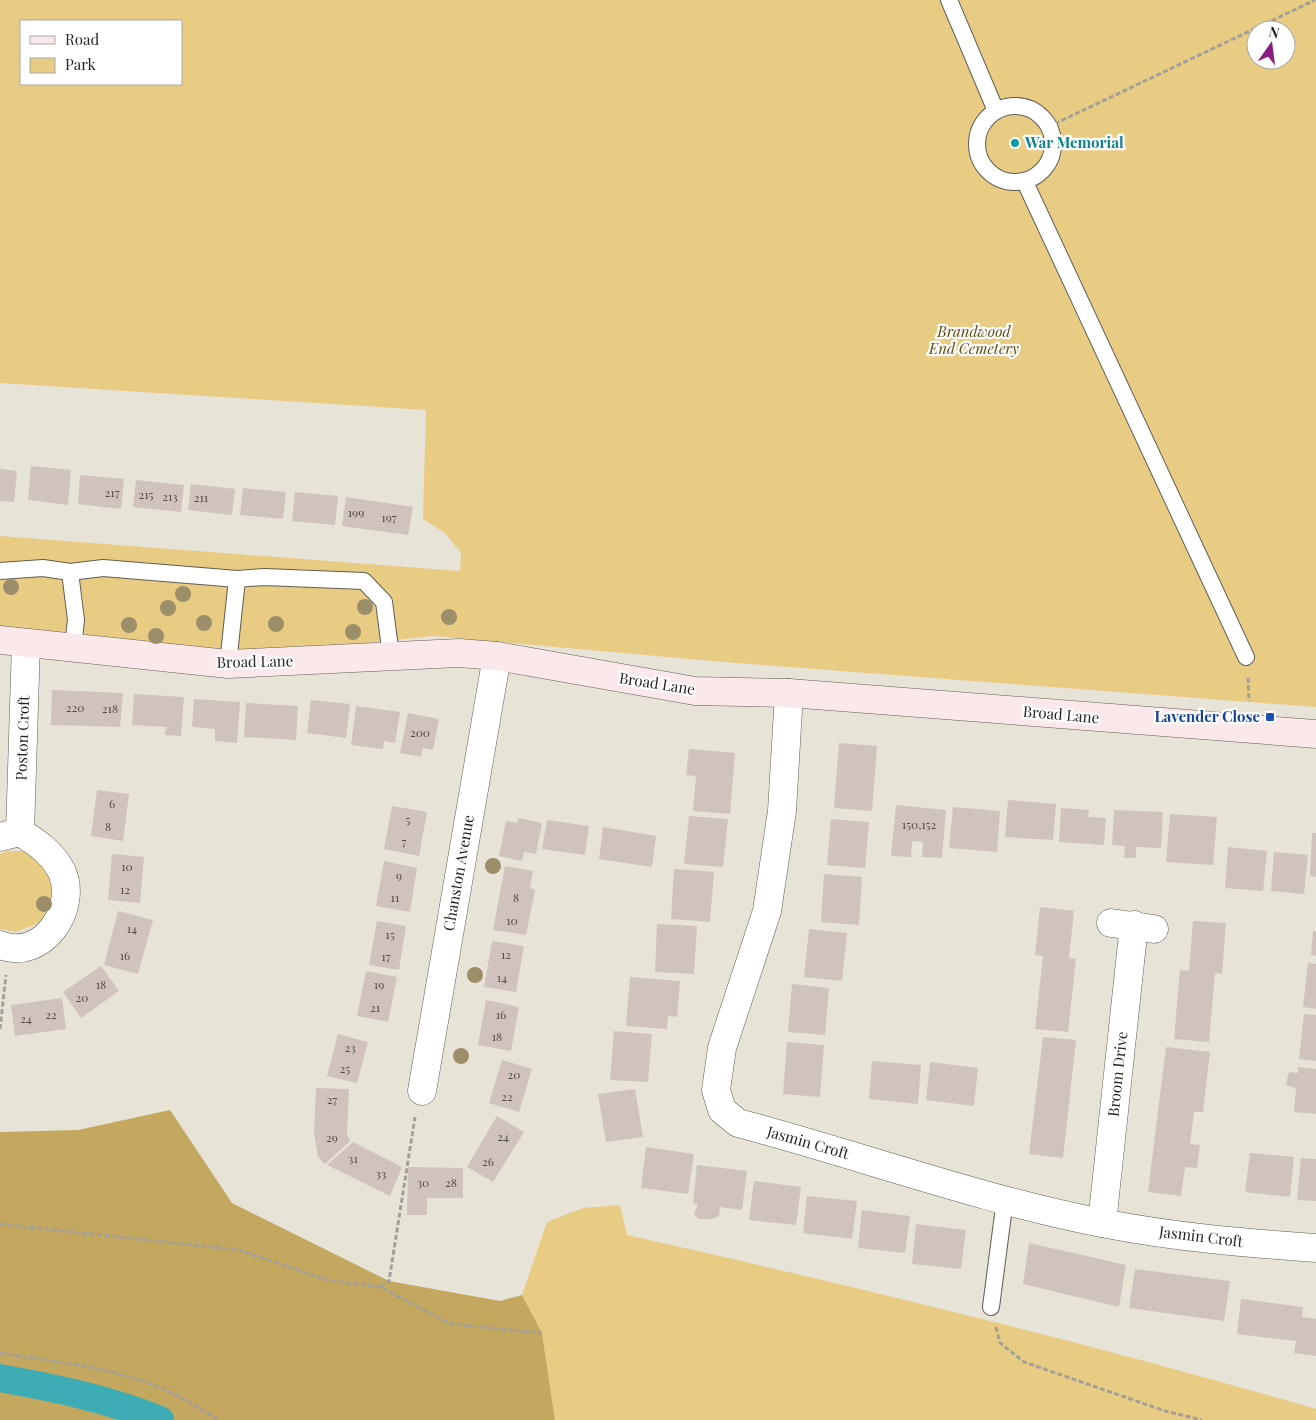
<svg xmlns="http://www.w3.org/2000/svg" width="1316" height="1420" viewBox="0 0 1316 1420" font-family="'Playfair Display',serif">
  <style>
    .green { fill: #e9cc84; fill-rule: evenodd }
    .forest { fill: #c5a85f }
    .lines { fill: none; stroke-linecap: round; stroke-linejoin: round }
    .canal { stroke: #3dacb5; stroke-width: 28 }
    .building { fill: #d0c3bd }
    .lane-casing { stroke: #615d53; stroke-width: 18 }
    .street-casing { stroke: #615d53; stroke-width: 29 }
    .secondary-casing { stroke: #615d53; stroke-width: 29 }
    .path { stroke: #a4a097; stroke-width: 3; stroke-dasharray: 5 2.5; stroke-linecap: butt }
    .lane { stroke: #fff; stroke-width: 16 }
    .street { stroke: #fff; stroke-width: 28 }
    .secondary { stroke: #fae8ea; stroke-width: 28 }
    .tree { fill: #9b8e68 }
    .culture-dot { fill: #0f9aa8; stroke: #fff; stroke-width: 2 }
    .transit-dot { fill: #1a4fb4; stroke: #fff; stroke-width: 2 }
    .labels { text-anchor: middle; stroke-width: 4.5; stroke-linejoin: round; paint-order: stroke }
    .number-label { font-size: 12px; fill: #514c48 }
    .culture-label { font-size: 15px; font-weight: bold; fill: #0d838f; stroke: #fff; text-anchor: start }
    .park-label { font-size: 15px; font-style: italic; fill: #5c490e; stroke: #fff }
    .street-label { font-size: 15px; fill: #272521; stroke: #fff }
    .transit-label { font-size: 15px; font-weight: bold; fill: #164399; stroke: #fff; text-anchor: end }
  </style>
  <rect width="100%" height="100%" fill="#e8e3d7"/>
  <g class="green">
    <path d="M0 0H1316V707L723 662 434 636 326 647 210 651 0 627V536L460 571 461 553 445 533 423 519 426 410 0 383ZM21 21H181V84H21ZM1256 30H1286V60H1256Z"/>
    <path d="M6 851H21L35 855 49 869 55 903 45 919 32 926 15 932 0 929V854Z"/>
    <path d="M620 1205 627 1235C858 1287 1089 1343 1316 1409V1420H555L542 1333 522 1295 547 1222 583 1208Z"/>
  </g>
  <path class="forest" d="M170 1110 232 1203 389 1281 500 1301 522 1295 542 1333 555 1420H0V1132L78 1130Z"/>
  <g class="lines">
    <path class="canal" d="M0 1378C55 1388 108 1399 160 1420"/>
  </g>
  <g class="building">
    <path d="M31 466 71 470 68 505 28 500Z"/>
    <path d="M0 469 17 471 14 502 0 501Z"/>
    <path d="M80 475 124 479 121 509 78 504Z"/>
    <path d="M136 480 184 485 181 512 133 507Z"/>
    <path d="M191 484 235 489 232 515 188 510Z"/>
    <path d="M243 488 286 492 283 519 240 515Z"/>
    <path d="M295 492 338 496 335 525 292 521Z"/>
    <path d="M346 497 413 507 408 535 342 526Z"/>
    <path d="M52 690 123 693 120 727 51 725Z"/>
    <path d="M134 694 184 697 181 736 165 735 166 727 132 725Z"/>
    <path d="M194 699 240 702 237 743 215 741V729L192 727Z"/>
    <path d="M311 700 350 704 346 738 307 733Z"/>
    <path d="M246 703 298 706 296 740 244 737Z"/>
    <path d="M356 706 400 712 395 743 384 741 383 749 351 745Z"/>
    <path d="M408 713 439 719 433 750 423 748 421 757 400 753Z"/>
    <path d="M839 743 877 746 872 811 834 808Z"/>
    <path d="M689 749 735 753 730 814 693 811 696 776 686 775Z"/>
    <path d="M97 790 129 794 123 841 91 836Z"/>
    <path d="M1008 800 1056 804 1053 840 1005 837Z"/>
    <path d="M896 805 946 810 942 858 922 857 923 842 912 841 911 857 891 856Z"/>
    <path d="M392 806 427 812 419 856 384 849Z"/>
    <path d="M953 807 1000 811 997 852 949 848Z"/>
    <path d="M1061 808 1089 810 1088 817 1106 818 1104 845 1059 842Z"/>
    <path d="M1114 810 1163 812 1161 848 1136 847V858H1124L1125 846 1112 845Z"/>
    <path d="M1170 814 1217 817 1213 865 1166 862Z"/>
    <path d="M689 816 728 819 723 867 684 864Z"/>
    <path d="M519 818 542 823 536 854 524 852 522 861 499 856 506 821 517 823Z"/>
    <path d="M831 819 869 822 865 868 827 865Z"/>
    <path d="M547 820 589 826 585 855 542 849Z"/>
    <path d="M603 827 656 836 652 867 599 859Z"/>
    <path d="M1312 833H1316V877L1310 876Z"/>
    <path d="M1228 847 1267 851 1263 891 1225 888Z"/>
    <path d="M1274 852 1308 855 1304 894 1271 891Z"/>
    <path d="M112 854 144 857 140 903 108 900Z"/>
    <path d="M384 861 417 868 410 912 376 906Z"/>
    <path d="M505 866 533 871 530 888 535 890 526 935 493 930Z"/>
    <path d="M674 869 714 872 710 922 671 919Z"/>
    <path d="M824 874 862 877 859 925 821 922Z"/>
    <path d="M1040 907 1074 911 1069 958 1076 959 1068 1032 1035 1029 1043 956 1035 955Z"/>
    <path d="M118 911 153 920 138 974 104 965Z"/>
    <path d="M377 921 406 926 399 970 369 965Z"/>
    <path d="M1193 921 1226 923 1222 974 1215 973 1209 1042 1174 1039 1180 970 1189 971Z"/>
    <path d="M657 924 697 926 694 974 655 972Z"/>
    <path d="M809 929 847 933 842 981 804 977Z"/>
    <path d="M1313 931H1316V956L1311 955Z"/>
    <path d="M492 941 524 946 516 992 484 987Z"/>
    <path d="M1308 963 1316 964V1009L1303 1007Z"/>
    <path d="M101 966 119 991 81 1018 63 992Z"/>
    <path d="M366 971 397 977 388 1022 357 1016Z"/>
    <path d="M630 977 680 981 677 1017 668 1016 667 1029 626 1026Z"/>
    <path d="M792 984 829 988 825 1035 788 1032Z"/>
    <path d="M62 998 66 1029 15 1036 11 1005Z"/>
    <path d="M486 1000 519 1007 511 1051 478 1045Z"/>
    <path d="M1304 1014 1316 1015V1061L1299 1059Z"/>
    <path d="M614 1031 652 1034 648 1082 610 1080Z"/>
    <path d="M338 1034 368 1042 357 1083 327 1076Z"/>
    <path d="M1043 1037 1076 1040 1063 1158 1029 1154Z"/>
    <path d="M787 1042 824 1045 820 1097 783 1094Z"/>
    <path d="M1166 1047 1210 1052 1203 1112H1194L1190 1144 1200 1145 1197 1168 1185 1167 1181 1196 1148 1192Z"/>
    <path d="M502 1060 532 1069 519 1112 489 1103Z"/>
    <path d="M872 1061 921 1065 918 1104 869 1099Z"/>
    <path d="M930 1062 978 1068 974 1106 926 1100Z"/>
    <path d="M1298 1067 1316 1069V1114L1294 1112 1296 1088 1286 1085 1288 1075 1290 1072 1298 1073Z"/>
    <path d="M316 1088 349 1089 347 1134 350 1141 325 1164 318 1157 314 1133Z"/>
    <path d="M635 1089 643 1137 606 1142 598 1094Z"/>
    <path d="M497 1116 524 1132 493 1182 467 1167Z"/>
    <path d="M353 1142 402 1167 390 1196 327 1165Z"/>
    <path d="M646 1147 694 1154 688 1194 641 1188Z"/>
    <path d="M1250 1153 1294 1157 1290 1197 1245 1192Z"/>
    <path d="M1301 1158 1316 1159V1201L1297 1200Z"/>
    <path d="M697 1165 747 1171 742 1210 720 1207 719 1216 713 1219H699L694 1214 698 1204 693 1203Z"/>
    <path d="M408 1167 463 1168V1198H427V1215H407Z"/>
    <path d="M754 1181 801 1187 796 1225 749 1220Z"/>
    <path d="M807 1196 857 1201 852 1239 803 1233Z"/>
    <path d="M862 1210 910 1216 905 1253 858 1248Z"/>
    <path d="M916 1224 966 1230 961 1269 912 1264Z"/>
    <path d="M1029 1243 1126 1265 1119 1307 1023 1284Z"/>
    <path d="M1135 1269 1230 1281 1224 1321 1129 1308Z"/>
    <path d="M1241 1299 1303 1307 1302 1317 1316 1319V1356L1294 1353 1296 1341 1237 1334Z"/>
  </g>
  <g class="lines">
    <defs>
      <g id="lane">
        <path d="M949 0 996 111"/>
        <circle cx="1015" cy="144" r="38"/>
        <path d="M1025 182 1246 657"/>
        <path d="M0 571 43 568 70 572 76 620 73 647"/>
        <path d="M70 572 103 568 237 579"/>
        <path d="M228 664 237 579 264 577 364 581 384 602 391 656"/>
        <path d="M991 1307 1005 1199"/>
      </g>
      <g id="street">
        <path d="M789 693 782 811 767 911 722 1048 716 1090 722 1110 738 1123C859 1155 979 1199 1102 1223 1173 1237 1244 1243 1316 1248"/>
        <path d="M20 832 26 643"/>
        <path d="M0 837 20 832C36 842 53 853 62 872 78 909 42 962 0 945"/>
        <path d="M1111 923 1154 929"/>
        <path d="M422 1091 497 656"/>
        <path d="M1102 1223 1134 925"/>
      </g>
      <path id="secondary" d="M0 640 228 664 459 653 497 656 695 691 789 693 1316 734"/>
    </defs>
    <use href="#lane" class="lane-casing"/>
    <use href="#street" class="street-casing"/>
    <use href="#secondary" class="secondary-casing"/>
    <g class="path">
      <path d="M1048 127 1315 0"/>
      <path d="M1248 678 1249 701"/>
      <path d="M0 1029 6 975"/>
      <path d="M0 1224 239 1250 327 1280 380 1287 451 1324 542 1333"/>
      <path d="M380 1287 389 1281 415 1117"/>
      <path d="M996 1327 1000 1343 1024 1362 1165 1411 1202 1420"/>
      <path d="M0 1353C50 1361 103 1366 151 1384 175 1393 197 1407 219 1420"/>
    </g>
    <use href="#lane" class="lane"/>
    <use href="#street" class="street"/>
    <use href="#secondary" class="secondary"/>
  </g>
  <g class="tree">
    <circle cx="11" cy="587" r="8"/>
    <circle cx="183" cy="594" r="8"/>
    <circle cx="365" cy="607" r="8"/>
    <circle cx="168" cy="608" r="8"/>
    <circle cx="449" cy="617" r="8"/>
    <circle cx="204" cy="623" r="8"/>
    <circle cx="276" cy="624" r="8"/>
    <circle cx="129" cy="625" r="8"/>
    <circle cx="353" cy="632" r="8"/>
    <circle cx="156" cy="636" r="8"/>
    <circle cx="493" cy="866" r="8"/>
    <circle cx="44" cy="904" r="8"/>
    <circle cx="475" cy="975" r="8"/>
    <circle cx="461" cy="1056" r="8"/>
  </g>
  <circle class="culture-dot" cx="1015" cy="143" r="5"/>
  <rect class="transit-dot" x="1265" y="712" width="10" height="10" rx="2.5"/>
  <g class="labels">
    <g class="number-label">
      <text x="112" y="497">217</text>
      <text x="146" y="499">215</text>
      <text x="170" y="501">213</text>
      <text x="201" y="502">211</text>
      <text x="356" y="517">199</text>
      <text x="389" y="522">197</text>
      <text x="75" y="712">220</text>
      <text x="110" y="713">218</text>
      <text x="420" y="737">200</text>
      <text x="112" y="808">6</text>
      <text x="408" y="824">5</text>
      <text x="919" y="829">150,152</text>
      <text x="108" y="831">8</text>
      <text x="404" y="846">7</text>
      <text x="127" y="871">10</text>
      <text x="399" y="880">9</text>
      <text x="125" y="894">12</text>
      <text x="395" y="902">11</text>
      <text x="516" y="902">8</text>
      <text x="512" y="925">10</text>
      <text x="132" y="933">14</text>
      <text x="390" y="939">15</text>
      <text x="506" y="959">12</text>
      <text x="125" y="960">16</text>
      <text x="386" y="961">17</text>
      <text x="502" y="982">14</text>
      <text x="101" y="989">18</text>
      <text x="379" y="989">19</text>
      <text x="82" y="1002">20</text>
      <text x="375" y="1012">21</text>
      <text x="51" y="1019">22</text>
      <text x="501" y="1019">16</text>
      <text x="26" y="1023">24</text>
      <text x="497" y="1041">18</text>
      <text x="350" y="1052">23</text>
      <text x="345" y="1073">25</text>
      <text x="514" y="1079">20</text>
      <text x="507" y="1101">22</text>
      <text x="332" y="1104">27</text>
      <text x="503" y="1141">24</text>
      <text x="332" y="1142">29</text>
      <text x="353" y="1163">31</text>
      <text x="488" y="1166">26</text>
      <text x="381" y="1178">33</text>
      <text x="423" y="1187">30</text>
      <text x="451" y="1187">28</text>
    </g>
    <g class="culture-label">
      <text x="1025" y="148">War Memorial</text>
    </g>
    <g class="park-label">
      <text x="974" y="337">Brandwood<tspan x="974" dy="17">End Cemetery</tspan></text>
    </g>
    <g class="street-label">
      <text transform="translate(255 662) rotate(-1)" y="5">Broad Lane</text>
      <text transform="translate(657 684) rotate(9)" y="5">Broad Lane</text>
      <text transform="translate(1061 715) rotate(5)" y="5">Broad Lane</text>
      <text transform="translate(23 738) rotate(-88)" y="5">Poston Croft</text>
      <text transform="translate(459 873) rotate(-80)" y="5">Chanston Avenue</text>
      <text transform="translate(1118 1074) rotate(-84)" y="5">Broom Drive</text>
      <text transform="translate(808 1143) rotate(16)" y="5">Jasmin Croft</text>
      <text transform="translate(1201 1237) rotate(7)" y="5">Jasmin Croft</text>
    </g>
    <g class="transit-label">
      <text x="1260" y="722">Lavender Close</text>
    </g>
  </g>
  <rect x="20" y="20" width="162" height="65" fill="#ffffff" stroke="#a9a8a6"/>
  <rect x="30" y="36" width="25" height="8" fill="#fae8ea" stroke="#a9a8a6"/>
  <text x="65" y="45" font-size="15" fill="#272521">Road</text>
  <rect x="30" y="58" width="25" height="15" fill="#e9cc84" stroke="#a9a8a6"/>
  <text x="65" y="70" font-size="15" fill="#272521">Park</text>
  <g transform="translate(1271 45) rotate(14)"><circle r="24" fill="#ffffff" stroke="#a9a8a6"/>
  <path d="M0-4L9 19L0 12L-9 19Z" fill="#8a1d81"/>
  <text y="-8" font-size="14" font-weight="bold" text-anchor="middle" fill="#272521">N</text>
  </g>
</svg>
